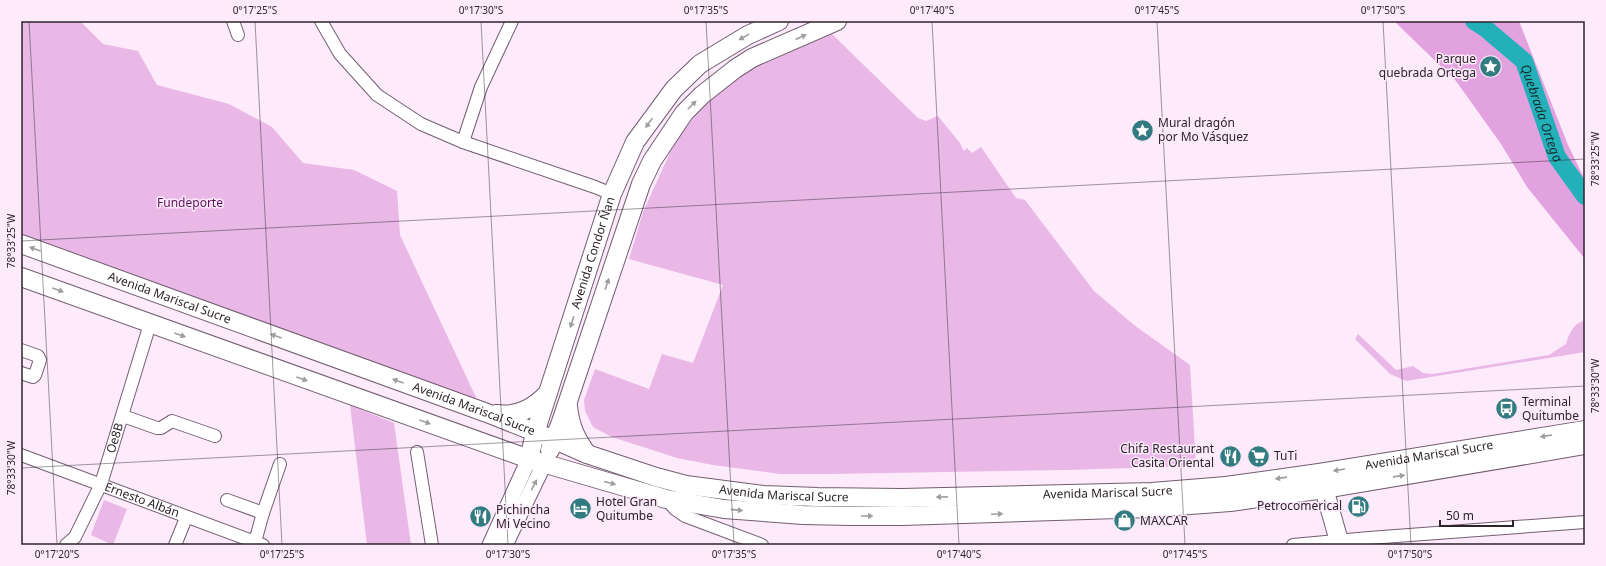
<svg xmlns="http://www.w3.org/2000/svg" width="1606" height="566" viewBox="0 0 1606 566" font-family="'Noto Sans',sans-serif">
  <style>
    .green { fill: #e9b8e6 }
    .forest { fill: #e2a2df }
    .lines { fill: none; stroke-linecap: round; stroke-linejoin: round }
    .river { stroke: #23b0b8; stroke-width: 18 }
    .minor-casing { stroke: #725e70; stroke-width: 14 }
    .tertiary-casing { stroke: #725e70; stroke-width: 17 }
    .primary-casing { stroke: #725e70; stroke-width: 20 }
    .minor { stroke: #fff; stroke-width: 12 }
    .tertiary { stroke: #fff; stroke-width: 15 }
    .primary { stroke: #fff; stroke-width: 18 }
    .oneway { fill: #a09ca0 }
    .ticks { fill: none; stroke: #2d242c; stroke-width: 1; stroke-opacity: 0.45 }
    .labels { text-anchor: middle; stroke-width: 3; stroke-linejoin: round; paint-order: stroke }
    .poi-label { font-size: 12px; fill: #2d242c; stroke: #fdeafb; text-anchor: start }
    .park-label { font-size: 12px; fill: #5d115d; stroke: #fdeafb }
    .street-label { font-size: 12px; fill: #2d242c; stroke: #fdeafb }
    .water-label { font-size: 13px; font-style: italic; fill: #172d2f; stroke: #fdeafb }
    .neatline { fill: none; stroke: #2d242c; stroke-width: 1.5 }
    .ticks-label { font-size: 10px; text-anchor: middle; fill: #2d242c }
  </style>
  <rect width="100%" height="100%" fill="#fdeafb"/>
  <g class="green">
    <path d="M21 21H80L103 44 138 51 157 85 229 104 272 127 303 163 354 170 397 191 400 235 480 406 160 304 21 254Z"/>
    <path d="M832 34 918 118 926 121 938 116 960 143 964 151 967 148 972 153 981 147 1016 198 1025 200 1094 291 1134 325 1190 365 1196 466 1067 470 830 474H780L713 465 677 458 612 437 593 427 585 411 584 400 595 369 649 389 662 354 693 363 723 285 629 259 643 212 674 144 702 106 751 68Z"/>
    <path d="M1583 321H1585V352L1406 381 1390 374 1355 339 1358 334 1396 370 1413 366 1423 373 1433 374 1549 355 1566 344C1569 334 1573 324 1583 321Z"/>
    <path d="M350 405 394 423 411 545H367Z"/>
    <path d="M104 500 127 509 113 545 91 535Z"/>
  </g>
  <path class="forest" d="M1394 21H1519L1568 145 1585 180V259L1527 187 1501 144 1456 81Z"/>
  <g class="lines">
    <path class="river" id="s1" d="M1474 21 1485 28 1524 61 1557 157 1585 196"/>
    <defs>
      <g id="minor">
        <path d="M233 21 238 35"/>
        <path d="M321 21 340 54 377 95 421 124 463 142 595 187 612 194"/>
        <path d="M463 142 481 87 512 21"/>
        <path d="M21 350 38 356 40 360 35 375 33 377 21 373"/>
        <path d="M123 416 157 428H161L172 421 215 436"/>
        <path d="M417 452 432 545"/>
        <path id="s2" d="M21 455 263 545"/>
        <path d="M227 500 263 513"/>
        <path d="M667 500 675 509 685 516 762 545"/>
        <path d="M255 542 263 513 280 464"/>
        <path id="s3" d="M66 545 75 537 101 484 150 324"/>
        <path d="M175 545 186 518"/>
        <path d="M1293 545 1369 538 1585 522"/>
      </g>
      <g id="tertiary">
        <path d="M490 545 529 459"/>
        <path d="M505 545 544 464"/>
      </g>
      <g id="primary">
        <path id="s4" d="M21 244 487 413 555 440 587 454 656 477 686 485 764 495 817 497 902 498 1152 492 1226 486 1319 473 1585 430"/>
        <path d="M21 277 529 459 666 499 724 509 803 515 850 516H902L1150 508 1230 502 1325 489 1585 445"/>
        <path d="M568 406C570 426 575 437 587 454"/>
        <path d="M496 414C518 417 533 408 548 393"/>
        <path d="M550 450 561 422 641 184 652 161 684 113 702 95 735 69 752 58 837 21"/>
        <path id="s5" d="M529 459 535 433 612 194 635 142 674 89 700 64 748 35 779 21"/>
        <path d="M1321 478 1339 541"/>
      </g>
    </defs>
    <use href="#minor" class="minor-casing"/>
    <use href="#tertiary" class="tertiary-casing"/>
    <use href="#primary" class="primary-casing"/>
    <use href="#minor" class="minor"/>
    <use href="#tertiary" class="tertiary"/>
    <use href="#primary" class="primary"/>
  </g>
  <defs><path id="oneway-solid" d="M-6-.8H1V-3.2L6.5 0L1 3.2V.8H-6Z"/></defs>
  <g class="oneway">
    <use href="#oneway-solid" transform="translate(744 37) rotate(151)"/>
    <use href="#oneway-solid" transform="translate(801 37) rotate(-24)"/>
    <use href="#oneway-solid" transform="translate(692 105) rotate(-45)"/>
    <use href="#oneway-solid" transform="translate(649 123) rotate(126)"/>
    <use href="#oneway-solid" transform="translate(35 249) rotate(-160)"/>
    <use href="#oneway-solid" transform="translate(607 284) rotate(-71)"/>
    <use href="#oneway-solid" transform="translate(58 290) rotate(20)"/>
    <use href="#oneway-solid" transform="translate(572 322) rotate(108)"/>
    <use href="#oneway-solid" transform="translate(180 335) rotate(20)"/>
    <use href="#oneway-solid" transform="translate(276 336) rotate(-160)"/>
    <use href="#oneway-solid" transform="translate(302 379) rotate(20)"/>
    <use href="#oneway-solid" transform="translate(398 381) rotate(-160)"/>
    <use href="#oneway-solid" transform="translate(425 422) rotate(20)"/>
    <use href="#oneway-solid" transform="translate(1546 436) rotate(171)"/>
    <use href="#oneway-solid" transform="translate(1339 470) rotate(171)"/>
    <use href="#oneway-solid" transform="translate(1399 476) rotate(-8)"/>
    <use href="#oneway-solid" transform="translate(1281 478) rotate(172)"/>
    <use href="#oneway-solid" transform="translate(610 483) rotate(15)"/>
    <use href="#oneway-solid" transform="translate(534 485) rotate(-64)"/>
    <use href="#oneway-solid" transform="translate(942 497) rotate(179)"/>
    <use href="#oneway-solid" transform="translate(737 510) rotate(6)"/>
    <use href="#oneway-solid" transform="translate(997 514) rotate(-2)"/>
    <use href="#oneway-solid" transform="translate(867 516)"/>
  </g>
  <path class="ticks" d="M29 21 57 545M255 21 282 545M481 21 508 545M706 21 734 545M932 21 959 545M1157 21 1185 545M1383 21 1411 545M21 241 1585 159M21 468 1585 386"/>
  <defs>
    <symbol id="sight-disc" viewBox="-11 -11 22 22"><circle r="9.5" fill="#327b80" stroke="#fdeafb"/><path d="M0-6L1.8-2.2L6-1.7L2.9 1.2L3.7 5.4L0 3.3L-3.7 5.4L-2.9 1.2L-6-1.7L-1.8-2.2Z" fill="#fff"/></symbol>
    <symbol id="bus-disc" viewBox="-11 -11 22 22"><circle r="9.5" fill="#327b80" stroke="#fdeafb"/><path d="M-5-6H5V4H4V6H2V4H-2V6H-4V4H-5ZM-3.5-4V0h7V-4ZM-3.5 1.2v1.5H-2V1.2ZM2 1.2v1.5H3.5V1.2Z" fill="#fff"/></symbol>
    <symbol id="restaurant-disc" viewBox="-11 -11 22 22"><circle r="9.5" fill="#327b80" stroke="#fdeafb"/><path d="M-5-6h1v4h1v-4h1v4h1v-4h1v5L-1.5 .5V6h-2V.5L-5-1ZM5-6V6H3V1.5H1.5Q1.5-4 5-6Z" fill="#fff"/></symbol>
    <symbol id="supermarket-disc" viewBox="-11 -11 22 22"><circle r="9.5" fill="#327b80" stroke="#fdeafb"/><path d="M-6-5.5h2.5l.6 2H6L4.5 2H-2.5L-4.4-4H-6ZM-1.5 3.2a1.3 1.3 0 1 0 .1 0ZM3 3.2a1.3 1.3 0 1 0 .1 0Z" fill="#fff"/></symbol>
    <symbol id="fuel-disc" viewBox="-11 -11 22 22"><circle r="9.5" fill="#327b80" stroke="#fdeafb"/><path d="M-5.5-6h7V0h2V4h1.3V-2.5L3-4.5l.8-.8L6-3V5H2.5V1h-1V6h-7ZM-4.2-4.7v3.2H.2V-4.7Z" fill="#fff"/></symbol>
    <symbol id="hotel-disc" viewBox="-11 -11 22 22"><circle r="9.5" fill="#327b80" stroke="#fdeafb"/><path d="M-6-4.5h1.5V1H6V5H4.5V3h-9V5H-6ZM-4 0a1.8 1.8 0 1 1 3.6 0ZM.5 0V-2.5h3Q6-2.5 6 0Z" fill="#fff"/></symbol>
    <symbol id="shop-disc" viewBox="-11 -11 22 22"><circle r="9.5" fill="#327b80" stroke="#fdeafb"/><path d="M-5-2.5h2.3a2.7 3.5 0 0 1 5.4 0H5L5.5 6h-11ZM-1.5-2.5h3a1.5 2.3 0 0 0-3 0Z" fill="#fff"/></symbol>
  </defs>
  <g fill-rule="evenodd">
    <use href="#sight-disc" x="1478" y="54" width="25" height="25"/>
    <use href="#sight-disc" x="1130" y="118" width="25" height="25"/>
    <use href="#bus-disc" x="1494" y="396" width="25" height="25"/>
    <use href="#restaurant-disc" x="1218" y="444" width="25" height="25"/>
    <use href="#supermarket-disc" x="1246" y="444" width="25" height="25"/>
    <use href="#fuel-disc" x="1346" y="494" width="25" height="25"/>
    <use href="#hotel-disc" x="568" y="496" width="25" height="25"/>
    <use href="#restaurant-disc" x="468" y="504" width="25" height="25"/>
    <use href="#shop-disc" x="1112" y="508" width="25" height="25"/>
  </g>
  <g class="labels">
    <g class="poi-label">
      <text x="1476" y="63" text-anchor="end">Parque<tspan x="1476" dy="14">quebrada Ortega</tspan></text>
      <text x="1158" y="127">Mural dragón<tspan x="1158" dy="14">por Mo Vásquez</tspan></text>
      <text x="1522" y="406">Terminal<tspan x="1522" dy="14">Quitumbe</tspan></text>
      <text x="1214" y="453" text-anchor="end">Chifa Restaurant<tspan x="1214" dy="14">Casita Oriental</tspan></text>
      <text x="1274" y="460">TuTi</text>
      <text x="596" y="506">Hotel Gran<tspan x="596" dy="14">Quitumbe</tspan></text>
      <text x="1342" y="510" text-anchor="end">Petrocomerical</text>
      <text x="496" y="514">Pichincha<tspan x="496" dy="14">Mi Vecino</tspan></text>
      <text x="1140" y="525">MAXCAR</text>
    </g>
    <g class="park-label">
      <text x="190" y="207">Fundeporte</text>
    </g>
    <g class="street-label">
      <text dy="4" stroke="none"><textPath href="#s5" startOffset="216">Avenida Condor Ñan</textPath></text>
      <text dy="4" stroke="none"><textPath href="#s4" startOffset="158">Avenida Mariscal Sucre</textPath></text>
      <text dy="4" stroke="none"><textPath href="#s4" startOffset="482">Avenida Mariscal Sucre</textPath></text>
      <text dy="4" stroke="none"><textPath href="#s3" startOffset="119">Oe8B</textPath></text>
      <text dy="4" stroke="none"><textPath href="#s4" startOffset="1454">Avenida Mariscal Sucre</textPath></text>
      <text dy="4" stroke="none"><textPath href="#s4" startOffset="1130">Avenida Mariscal Sucre</textPath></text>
      <text dy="4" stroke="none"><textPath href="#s4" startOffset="806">Avenida Mariscal Sucre</textPath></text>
      <text dy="4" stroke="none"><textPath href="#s2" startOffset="129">Ernesto Albán</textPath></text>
    </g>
    <g class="water-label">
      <text dy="5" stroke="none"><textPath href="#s1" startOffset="119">Quebrada Ortega</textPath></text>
    </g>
  </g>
  <rect width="1606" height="566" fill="none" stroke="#fdeafb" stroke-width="44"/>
  <path d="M1440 520v6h73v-6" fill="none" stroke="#2d242c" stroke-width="2"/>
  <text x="1446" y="520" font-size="12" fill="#2d242c" stroke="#fdeafb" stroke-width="3" paint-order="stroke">50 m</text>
  <rect x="22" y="22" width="1562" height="522" class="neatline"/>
  <g class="ticks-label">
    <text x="255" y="14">0°17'25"S</text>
    <text x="481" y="14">0°17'30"S</text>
    <text x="706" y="14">0°17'35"S</text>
    <text x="932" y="14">0°17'40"S</text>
    <text x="1157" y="14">0°17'45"S</text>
    <text x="1383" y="14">0°17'50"S</text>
    <text transform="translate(1595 159) rotate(-90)" y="4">78°33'25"W</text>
    <text transform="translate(11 241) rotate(-90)" y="4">78°33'25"W</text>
    <text transform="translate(1595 386) rotate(-90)" y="4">78°33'30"W</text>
    <text transform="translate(11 468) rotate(-90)" y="4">78°33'30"W</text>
    <text x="57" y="558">0°17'20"S</text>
    <text x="282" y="558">0°17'25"S</text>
    <text x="508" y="558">0°17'30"S</text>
    <text x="734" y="558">0°17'35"S</text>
    <text x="959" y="558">0°17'40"S</text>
    <text x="1185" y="558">0°17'45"S</text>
    <text x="1410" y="558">0°17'50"S</text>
  </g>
</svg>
